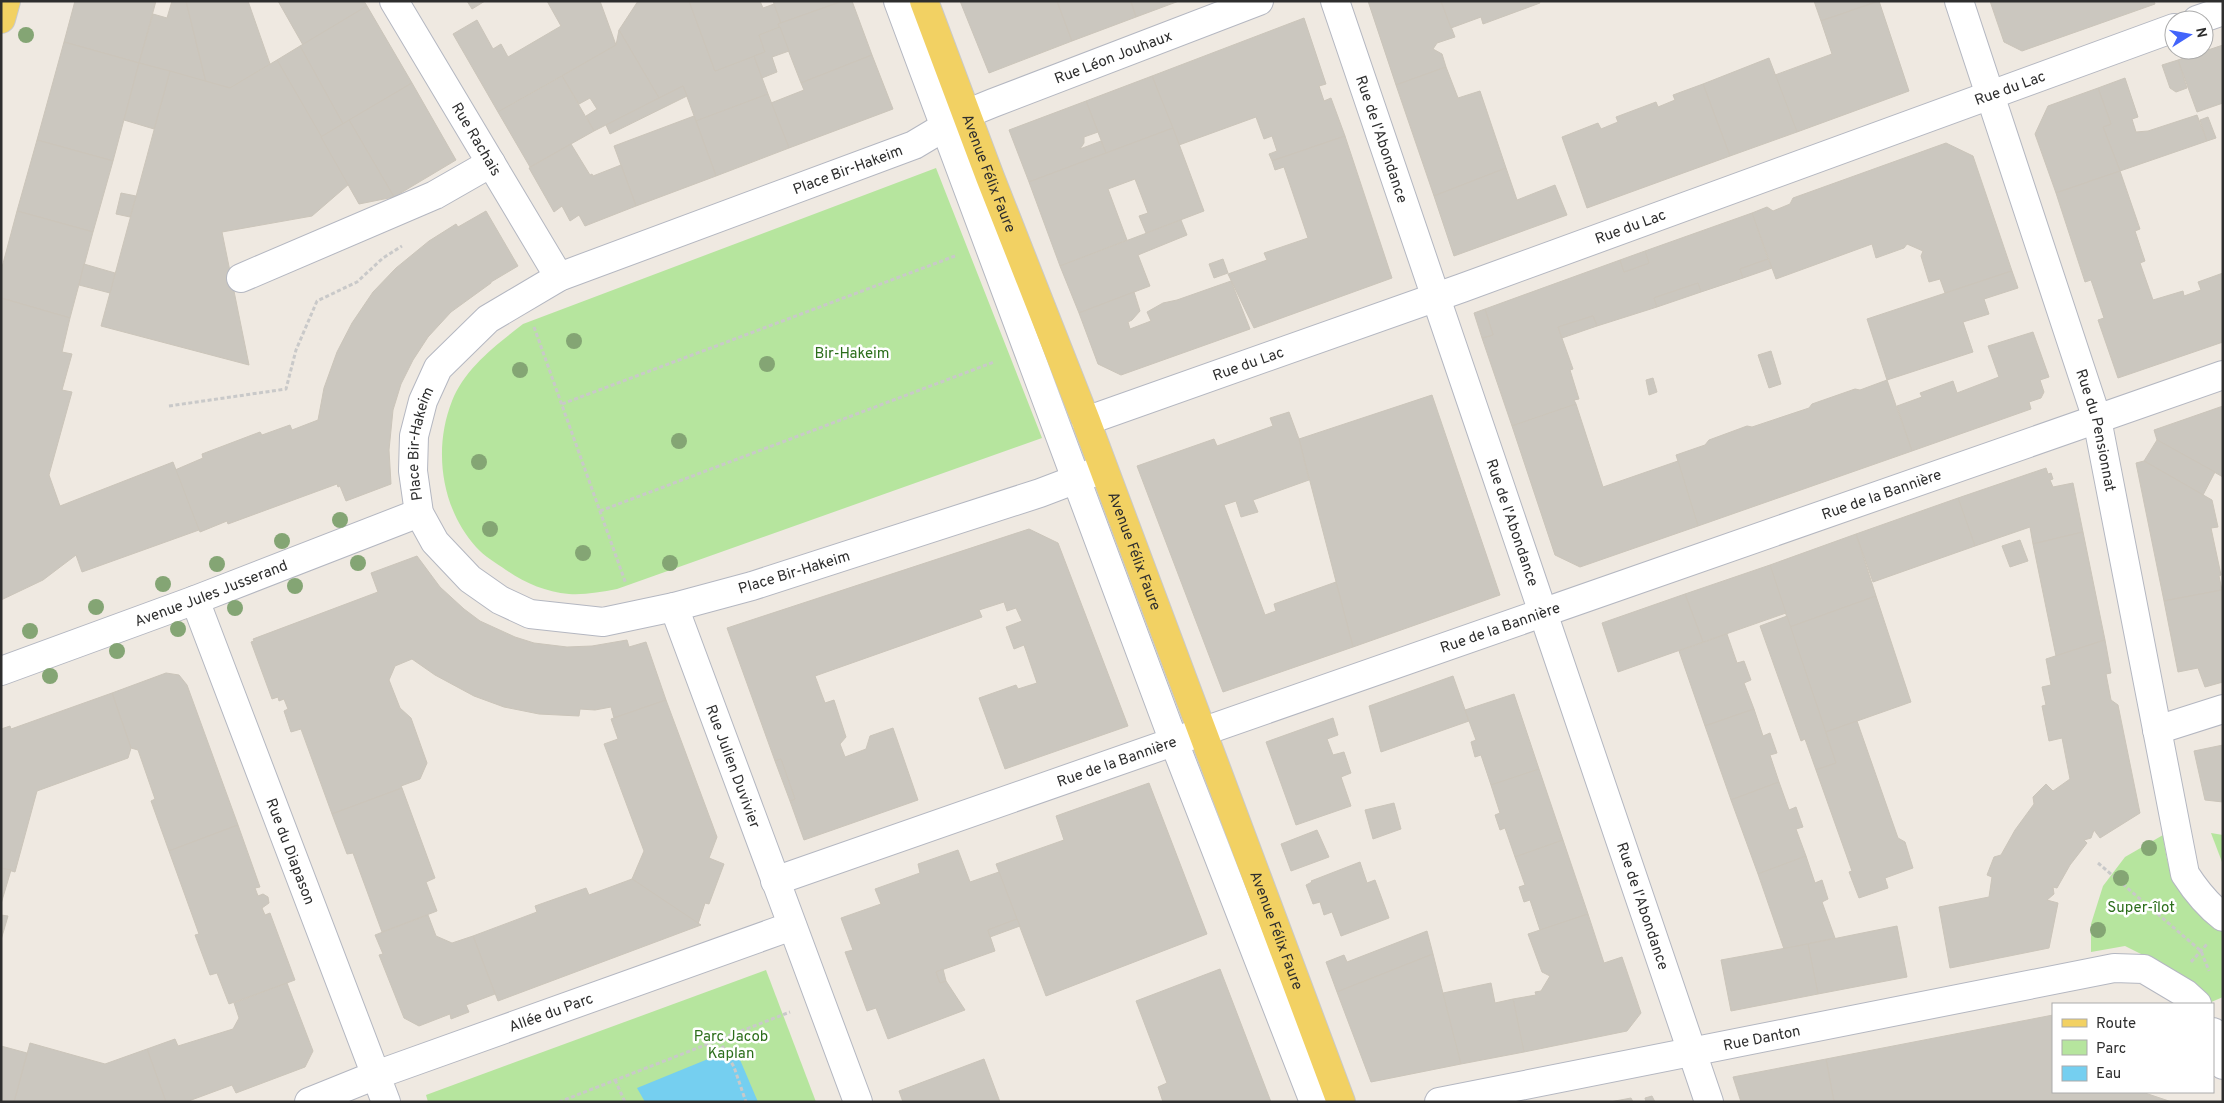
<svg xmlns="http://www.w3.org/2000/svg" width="2224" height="1103" viewBox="0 0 2224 1103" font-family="Overpass,sans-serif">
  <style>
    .green { fill: #b6e59e }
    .water { fill: #75cff0 }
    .building { fill: #cbc7bf; stroke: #cbc5ba }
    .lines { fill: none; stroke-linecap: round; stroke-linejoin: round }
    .minor-casing { stroke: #b4b7c1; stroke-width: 30 }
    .major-casing { stroke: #c9c9c9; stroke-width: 30 }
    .path { stroke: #c9c9c9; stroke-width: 3; stroke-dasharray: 4 2.5; stroke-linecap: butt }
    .minor { stroke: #fff; stroke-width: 28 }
    .major { stroke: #f2d163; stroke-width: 28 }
    .tree { fill: #84a574 }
    .labels { text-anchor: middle; stroke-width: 5; stroke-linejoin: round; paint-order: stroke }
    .street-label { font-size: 15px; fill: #2e2e2e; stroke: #fff }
    .park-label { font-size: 15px; fill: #2c6e1b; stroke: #fff }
  </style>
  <rect width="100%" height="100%" fill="#efe9e1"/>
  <g class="green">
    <path d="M936 168 1042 438 617 589C601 592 585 595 569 594 545 592 525 583 506 570 496 563 484 556 476 547 441 508 433 449 452 401 465 368 496 345 523 324Z"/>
    <path d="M2211 833 2223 835V863L2222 862Z"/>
    <path d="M2163 835C2165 849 2167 864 2173 877 2181 894 2207 920 2223 932V997L2209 1003 2194 984 2169 968 2125 946 2091 952V924L2103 886 2125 857Z"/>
    <path d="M766 970 816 1102H428L426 1095Z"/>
  </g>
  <path class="water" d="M735 1048 758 1102H645L637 1088Z"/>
  <g class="building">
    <path d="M75 1H156L139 63 64 42Z"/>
    <path d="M172 1H186L206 82 139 63 153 14 167 18Z"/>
    <path d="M186 1H248L270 64 230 88 206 82Z"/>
    <path d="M278 1H364L367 6 303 45Z"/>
    <path d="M467 1H485L472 9Z"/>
    <path d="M547 1H600L616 45 498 112 453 34 477 20 493 49 501 44 508 57 561 26Z"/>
    <path d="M638 1H689L715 71 754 56 768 94 696 121 683 86 659 98 619 30Z"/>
    <path d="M689 1H760L763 8 774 4 781 23 778 24 780 27 759 35 765 52 715 71Z"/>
    <path d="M773 1H843L781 23Z"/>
    <path d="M843 1H852L872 55 801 83 778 24Z"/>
    <path d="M960 1H1057L1072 41 989 73Z"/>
    <path d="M1057 1H1131L1136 17 1072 41Z"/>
    <path d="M1131 1H1179L1136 17Z"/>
    <path d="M1368 1H1441L1455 37 1437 43 1433 49 1442 54 1446 67 1396 85Z"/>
    <path d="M1441 1H1539L1540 3 1483 24 1481 17 1451 28Z"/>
    <path d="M1814 1H1879L1821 21Z"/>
    <path d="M1879 1 1909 91 1797 132 1775 75 1832 54 1821 21Z"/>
    <path d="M1990 1H2154L2155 4 2022 51 2004 42Z"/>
    <path d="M367 6 412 83 343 124 300 46Z"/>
    <path d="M1304 18 1326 84 1319 86 1324 101 1331 98 1345 136 1272 161 1269 154 1277 151 1272 136 1264 139 1256 117 1179 145 1152 76Z"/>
    <path d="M780 27 789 51 772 57 777 72 762 78 754 56 765 52 759 35Z"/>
    <path d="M619 30 659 98 594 131 586 116 597 109 590 98 579 104 562 76 616 45Z"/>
    <path d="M64 42 139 63 113 161 37 140Z"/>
    <path d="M2223 45V103L2197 112 2178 60Z"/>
    <path d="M300 46 343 124 321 137 277 60Z"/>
    <path d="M872 55 893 109 789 148 771 103 804 90 801 83Z"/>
    <path d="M1769 58 1797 132 1730 156 1703 84Z"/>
    <path d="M277 60 349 184 312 216 222 232 249 365 101 326 170 71 230 88Z"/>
    <path d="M2178 60 2187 88 2176 92 2170 88 2162 65Z"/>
    <path d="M139 63 170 71 154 129 124 120Z"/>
    <path d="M1446 67 1458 98 1480 91 1506 168 1434 196 1396 85Z"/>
    <path d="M562 76 594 131 530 167 498 112Z"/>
    <path d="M1152 76 1173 128 1106 153 1086 101Z"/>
    <path d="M2125 78 2138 117 2132 119 2136 132 2148 131 2197 115 2207 141 2120 171 2103 127 2111 124 2098 88Z"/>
    <path d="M412 83 456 160 394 197 349 120Z"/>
    <path d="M1703 84 1730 156 1587 208 1562 137 1598 123 1601 129 1618 122 1616 117 1656 102 1658 107 1675 100 1673 95Z"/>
    <path d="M683 86 687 96 610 134 606 125Z"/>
    <path d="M2098 88 2111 124 2103 127 2120 171 2056 193 2035 134 2048 106Z"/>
    <path d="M768 94 789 148 716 176 696 121Z"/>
    <path d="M1086 101 1098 132 1084 137V143L1080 149 1101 141 1106 153 1029 182 1009 130Z"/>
    <path d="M694 116 716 176 636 206 614 146Z"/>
    <path d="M2208 117 2216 138 2207 141 2200 120Z"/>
    <path d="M349 120 394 197 359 204 321 137Z"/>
    <path d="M1173 128 1204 211 1146 233 1139 216 1148 213 1135 179 1108 189 1127 240 1060 266 1029 182Z"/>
    <path d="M1345 136 1392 278 1254 328 1228 274 1267 260 1264 253 1308 238 1284 167 1275 170 1272 161Z"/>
    <path d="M37 140 113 161 93 232 17 211Z"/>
    <path d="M1946 143 1973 156 2012 271 1945 293 1940 279 1929 282 1921 256 1923 251 1907 244 1904 248 1876 258 1872 244 1776 279 1752 213 1767 207 1773 211 1790 204 1793 198Z"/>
    <path d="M571 144 590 175 592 174 593 176 621 165 636 206 585 226 579 215 570 221 562 206 554 212 529 168Z"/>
    <path d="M1506 168 1517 200 1555 185 1567 215 1454 256 1434 196Z"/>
    <path d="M2120 171 2140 229 2135 231 2145 261 2140 263 2153 300 2183 291 2184 296 2201 290 2198 282 2223 273V342L2118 378 2098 320 2104 318 2091 280 2085 282 2056 193Z"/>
    <path d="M121 193 136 196 130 217 116 214Z"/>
    <path d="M17 211 93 232 70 318 1 298V271Z"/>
    <path d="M486 211 518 266 491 282V283L451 312 428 337 413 360 401 384 393 410 389 450 391 484 346 501 340 486 338 487 337 484 228 524 227 521 200 532 175 470 203 458 202 454 260 432 262 435 290 425 292 430 318 420 324 388 337 352 352 323 373 292 396 268 429 241 456 224 458 227Z"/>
    <path d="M1752 213 1768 259 1740 269 1743 278 1701 292 1698 283 1654 298 1657 307 1597 326 1593 316 1558 327 1573 369 1570 370 1579 399 1574 400 1576 404 1512 426 1482 338 1493 335 1485 309 1620 260 1624 272 1649 263 1645 251Z"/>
    <path d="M1181 220 1187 235 1138 255 1150 286 1079 313 1060 266Z"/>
    <path d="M1645 251 1649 263 1624 272 1620 260Z"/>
    <path d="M1223 259 1228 273 1214 278 1209 264Z"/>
    <path d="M1768 259 1772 268 1743 278 1740 269Z"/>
    <path d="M84 264 115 273 110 293 79 285Z"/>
    <path d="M2012 271 2018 288 1984 299 1989 314 1963 322 1973 352 1887 380 1867 319Z"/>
    <path d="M1231 281 1250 329 1121 375 1098 364 1079 313 1134 292 1140 311 1132 320 1128 322 1130 329 1151 321 1147 312 1163 303 1177 300Z"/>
    <path d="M1698 283 1701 292 1657 307 1654 298Z"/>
    <path d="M1 298 70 318 62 352 72 354 62 390 72 392 49 475 60 506 173 462 199 530 82 572 76 555 43 580 1 600Z"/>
    <path d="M1485 309 1493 335 1482 338 1474 313Z"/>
    <path d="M1593 316 1597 326 1562 338 1558 327Z"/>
    <path d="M2033 332 2049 377 2040 380 2044 392 2041 398 2029 402 2031 409 1912 451 1897 406 1922 397 1920 393 1953 381 1957 393 1999 377 1988 346Z"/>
    <path d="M1771 351 1781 384 1769 388 1758 355Z"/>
    <path d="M1653 378 1657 392 1649 395 1646 380Z"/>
    <path d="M1887 380 1912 451 1698 526 1676 455 1705 445 1709 440 1747 426 1752 427 1809 408 1812 404 1855 389 1860 390Z"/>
    <path d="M1432 395 1500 595 1353 647 1299 439Z"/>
    <path d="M1576 404 1603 487 1678 461 1698 526 1580 567 1555 555 1512 426Z"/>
    <path d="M2223 406V477L2157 440 2154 430Z"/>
    <path d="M1289 412 1299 439 1309 480 1253 500 1258 512 1241 517 1236 501 1224 505 1265 615 1276 611 1274 604 1336 582 1353 647 1223 692 1137 466 1214 439 1217 446 1273 426 1270 418Z"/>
    <path d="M2157 440 2215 472 2203 495 2144 461Z"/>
    <path d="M2144 461 2212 500 2218 527 2211 528 2221 575 2219 576 2222 590 2164 601 2136 463Z"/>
    <path d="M2046 468 2048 474 2051 473 2053 479 2050 480 2053 487 2073 483 2083 532 2033 544 2030 527 1975 546 1958 498Z"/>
    <path d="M1958 498 1975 546 1873 582 1856 534Z"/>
    <path d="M1029 529 1058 543 1128 726 1005 769 979 698 1016 685 1018 689 1037 683 1024 645 1014 649 1006 627 1022 621 1016 608 1007 611 1004 602 979 610 982 617 815 676 825 703 834 700 846 737 840 744 845 757 866 749 870 736 893 728 918 800 804 840 790 801 795 799 781 759 775 761 727 628Z"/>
    <path d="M2083 532 2105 640 2056 656 2033 544Z"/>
    <path d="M1856 534 1876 596 1790 627 1770 565Z"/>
    <path d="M2020 540 2028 561 2010 567 2002 546Z"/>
    <path d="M417 556 440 587 464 609 480 621 515 637 534 643 567 647 592 646 627 640 629 647 646 642 666 700 614 718 611 707 595 710 580 709 579 716 539 714 504 707 474 696 435 675 412 659 395 666 389 680 400 708 411 718 427 763 420 779 401 786 402 788 332 814 301 729 291 732 284 711 288 709 284 699 279 701 278 697 272 699 251 642 254 641 253 639 378 592 371 573Z"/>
    <path d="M1770 565 1786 613 1703 642 1685 594Z"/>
    <path d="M2222 590 2223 682 2205 687 2198 668 2178 672 2164 601Z"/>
    <path d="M1685 594 1703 642 1618 672 1602 623Z"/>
    <path d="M1876 596 1911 702 1826 732 1790 627Z"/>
    <path d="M1787 616 1836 763 1816 770 1805 739 1801 741 1760 626Z"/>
    <path d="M1727 634 1737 663 1744 661 1751 680 1744 683 1754 709 1705 726 1679 651Z"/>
    <path d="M2105 640 2111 673 2106 674 2111 700 2118 705 2140 813 2100 838 2094 830 2091 838 2084 840 2087 843 2070 865 2057 888 2053 887 2054 894 2047 900 2058 903 2049 948 1950 968 1939 907 1989 897 1992 877 1987 875 1994 857 2001 855 2015 830 2034 804 2033 797 2046 784 2053 791 2070 779 2062 738 2049 741 2042 706 2046 705 2042 687 2051 685 2046 659Z"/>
    <path d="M166 673 179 675 187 685 238 825 169 851 151 801 155 799 138 750 131 748 112 693Z"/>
    <path d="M1453 676 1469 721 1381 752 1369 706Z"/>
    <path d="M112 693 131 748 128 758 37 791 15 872 1 868V729L10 726 11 729Z"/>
    <path d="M1514 694 1539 769 1491 785 1481 755 1475 757 1471 742 1476 740 1465 710Z"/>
    <path d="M666 700 717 837 709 858 724 864 709 904 705 903 698 924 632 879 644 851 604 744 618 739 611 719Z"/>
    <path d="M1754 709 1763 736 1770 733 1777 753 1770 755 1779 782 1731 800 1705 726Z"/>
    <path d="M1333 718 1338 735 1327 739 1333 755 1344 752 1351 773 1341 777 1351 806 1296 825 1266 742Z"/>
    <path d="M1857 721 1898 838 1905 842 1913 868 1885 878 1888 888 1859 898 1849 872 1852 871 1816 770 1836 763 1826 732Z"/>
    <path d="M2223 745V802L2205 800 2194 751Z"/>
    <path d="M781 759 795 799 790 801 775 761Z"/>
    <path d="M1539 769 1563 840 1515 857 1505 828 1500 830 1495 815 1500 813 1491 785Z"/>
    <path d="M1779 782 1789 810 1796 807 1803 827 1796 829 1806 856 1758 874 1731 800Z"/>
    <path d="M1149 783 1207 934 1046 996 996 864 1064 840 1056 816Z"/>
    <path d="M402 788 435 878 426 882 437 911 382 932 353 853 347 854 332 814Z"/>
    <path d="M1394 803 1401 829 1373 839 1365 810Z"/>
    <path d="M238 825 260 887 255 888 258 896 263 894 268 897 269 903 262 908 265 915 270 913 295 980 229 1004 217 973 210 975 195 935 199 934 169 851Z"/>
    <path d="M1317 830 1329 857 1291 871 1281 844Z"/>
    <path d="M1563 840 1588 914 1540 930 1530 900 1524 902 1519 887 1525 885 1515 857Z"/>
    <path d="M958 850 970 882 999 872 1017 919 988 930 995 951 936 972 940 983 946 981 965 1010 888 1039 876 1008 867 1011 845 952 853 950 841 918 881 904 875 889 920 873 918 864Z"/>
    <path d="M1806 856 1815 883 1822 880 1828 899 1822 902 1835 938 1784 949 1758 874Z"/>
    <path d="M1360 862 1367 883 1375 880 1389 918 1341 936 1332 912 1324 915 1320 902 1313 904 1306 885 1312 882 1311 881Z"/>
    <path d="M1 868 11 870 1 904Z"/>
    <path d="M632 879 701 925 498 1001 473 936 537 912 535 906 586 888 589 895Z"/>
    <path d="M1588 914 1604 963 1622 957 1641 1013 1627 1031 1524 1052 1513 999 1536 995 1535 992 1541 991 1550 976 1542 972 1528 934Z"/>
    <path d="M1 915 8 916 1 940Z"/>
    <path d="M428 915 436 936 452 943 473 936 495 994 466 1005 469 1012 451 1019 450 1014 419 1026 404 1018 379 955 383 954 375 935Z"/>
    <path d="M1017 919 1020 926 990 937 988 930Z"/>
    <path d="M1897 926 1907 977 1818 994 1808 944Z"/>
    <path d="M1427 931 1433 954 1337 992 1326 962 1344 955 1347 962Z"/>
    <path d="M1808 944 1818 994 1731 1011 1721 960Z"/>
    <path d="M1433 954 1461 1064 1371 1082 1337 992Z"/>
    <path d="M943 969 946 981 940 983 936 972Z"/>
    <path d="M1220 969 1271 1102H1163L1158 1087 1167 1083 1136 1001Z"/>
    <path d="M287 983 313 1051 305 1067 236 1093 232 1085 186 1102H166L147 1049 175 1039 178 1046 233 1029 239 1018 234 1003Z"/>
    <path d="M1491 983 1495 1003 1513 999 1524 1052 1461 1064 1443 993Z"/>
    <path d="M2053 1015V1092H2142L2172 1102H1834L1826 1059Z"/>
    <path d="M30 1043 105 1064 147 1049 166 1102H14Z"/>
    <path d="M1 1046 27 1053 14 1102H1Z"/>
    <path d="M984 1059 1000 1102H903L899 1091Z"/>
    <path d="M1826 1059 1834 1102H1741L1733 1077Z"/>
    <path d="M1652 1096 1655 1102H1646L1645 1098Z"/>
    <path d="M1631 1098 1633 1102H1610Z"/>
  </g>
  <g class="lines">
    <defs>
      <g id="minor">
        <path id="s1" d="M394 1 559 277"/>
        <path d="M898 1 1174 742 1314 1102"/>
        <path id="s2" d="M1335 1C1459 368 1586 735 1709 1102"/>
        <path id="s3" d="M1959 1 2097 419 2185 874C2196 891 2207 905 2223 917"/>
        <path d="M2197 20 2223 11"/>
        <path d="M241 278 435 195 491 163"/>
        <path id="s4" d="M1086 421 1462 288 2174 28"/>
        <path id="s5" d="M1103 469 1040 493 752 586 674 607 603 622 530 614 500 600 470 579 435 542 419 513 413 471 414 436 423 401 438 368 488 319 559 277 914 145 966 114 993 103 1259 1"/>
        <path id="s6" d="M195 600 386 1102"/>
        <path id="s7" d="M674 607 858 1102"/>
        <path id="s8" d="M1 671 195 600 419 513"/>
        <path d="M2157 730 2223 709"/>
        <path id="s9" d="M775 881 2223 375"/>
        <path d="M2213 1032 2223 1065"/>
        <path id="s10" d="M309 1102 376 1075 792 926"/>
        <path id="s11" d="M1439 1102 2114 968 2144 969 2186 994 2197 1004"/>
      </g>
      <g id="major">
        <path id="s12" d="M924 1 990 177 1086 421 1341 1102"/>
        <path d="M1 19 6 1"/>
      </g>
    </defs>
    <use href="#minor" class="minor-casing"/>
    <use href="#major" class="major-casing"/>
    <g class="path">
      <path d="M534 327 626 584"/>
      <path d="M562 404 955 256"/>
      <path d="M169 406 286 389 296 350 317 301 357 282 383 258 402 246"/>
      <path d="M600 511 994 362"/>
      <path d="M2098 863 2201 951 2209 971"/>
      <path d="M2191 962 2207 944"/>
      <path d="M719 1040 734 1067 746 1102"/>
      <path d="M615 1080 625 1102"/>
      <path d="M559 1102 790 1012"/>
    </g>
    <use href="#minor" class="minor"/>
    <use href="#major" class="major"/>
  </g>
  <g class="tree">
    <circle cx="26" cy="35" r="8"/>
    <circle cx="574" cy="341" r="8"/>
    <circle cx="767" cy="364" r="8"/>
    <circle cx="520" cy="370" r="8"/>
    <circle cx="679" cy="441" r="8"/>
    <circle cx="479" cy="462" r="8"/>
    <circle cx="340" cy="520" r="8"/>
    <circle cx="490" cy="529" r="8"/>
    <circle cx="282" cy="541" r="8"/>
    <circle cx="583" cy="553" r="8"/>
    <circle cx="358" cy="563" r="8"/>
    <circle cx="670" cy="563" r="8"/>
    <circle cx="217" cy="564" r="8"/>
    <circle cx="163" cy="584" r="8"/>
    <circle cx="295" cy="586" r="8"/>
    <circle cx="96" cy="607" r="8"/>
    <circle cx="235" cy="608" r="8"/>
    <circle cx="178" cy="629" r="8"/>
    <circle cx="30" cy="631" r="8"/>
    <circle cx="117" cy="651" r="8"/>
    <circle cx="50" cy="676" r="8"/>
    <circle cx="2149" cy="848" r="8"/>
    <circle cx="2121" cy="878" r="8"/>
    <circle cx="2098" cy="930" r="8"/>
  </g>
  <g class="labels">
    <g class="street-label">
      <text dy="5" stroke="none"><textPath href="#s5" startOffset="1650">Rue Léon Jouhaux</textPath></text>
      <text dy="5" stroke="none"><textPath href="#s4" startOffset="982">Rue du Lac</textPath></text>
      <text dy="5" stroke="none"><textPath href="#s1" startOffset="161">Rue Rachais</textPath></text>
      <text dy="5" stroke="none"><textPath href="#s2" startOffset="146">Rue de l'Abondance</textPath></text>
      <text dy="5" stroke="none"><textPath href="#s5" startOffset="1361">Place Bir-Hakeim</textPath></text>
      <text dy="5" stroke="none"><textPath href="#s12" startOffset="184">Avenue Félix Faure</textPath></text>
      <text dy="5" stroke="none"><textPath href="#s4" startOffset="578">Rue du Lac</textPath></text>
      <text dy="5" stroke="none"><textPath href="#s4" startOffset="172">Rue du Lac</textPath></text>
      <text dy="5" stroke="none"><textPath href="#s3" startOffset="451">Rue du Pensionnat</textPath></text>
      <text dy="5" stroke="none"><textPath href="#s5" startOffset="821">Place Bir-Hakeim</textPath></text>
      <text dy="5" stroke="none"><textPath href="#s9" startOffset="1172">Rue de la Bannière</textPath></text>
      <text dy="5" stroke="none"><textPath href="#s2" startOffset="551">Rue de l'Abondance</textPath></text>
      <text dy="5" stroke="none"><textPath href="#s12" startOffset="589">Avenue Félix Faure</textPath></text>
      <text transform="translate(794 572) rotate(-17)" y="5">Place Bir-Hakeim</text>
      <text dy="5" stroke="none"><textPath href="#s8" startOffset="224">Avenue Jules Jusserand</textPath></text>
      <text dy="5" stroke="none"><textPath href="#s9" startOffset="768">Rue de la Bannière</textPath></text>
      <text dy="5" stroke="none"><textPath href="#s9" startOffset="362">Rue de la Bannière</textPath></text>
      <text dy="5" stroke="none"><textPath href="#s7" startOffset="170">Rue Julien Duvivier</textPath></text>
      <text dy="5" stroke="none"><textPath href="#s6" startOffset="269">Rue du Diapason</textPath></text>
      <text dy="5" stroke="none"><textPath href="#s2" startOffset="956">Rue de l'Abondance</textPath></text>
      <text dy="5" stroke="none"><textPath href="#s12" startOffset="994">Avenue Félix Faure</textPath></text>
      <text dy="5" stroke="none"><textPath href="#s10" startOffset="258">Allée du Parc</textPath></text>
      <text dy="5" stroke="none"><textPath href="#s11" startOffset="329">Rue Danton</textPath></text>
    </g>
    <g class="park-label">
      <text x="852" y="358">Bir-Hakeim</text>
      <text x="2141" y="912">Super-îlot</text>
      <text x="731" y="1041">Parc Jacob<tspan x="731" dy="17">Kaplan</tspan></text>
    </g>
  </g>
  <rect width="2224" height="1103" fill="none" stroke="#2e2e2e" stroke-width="5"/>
  <rect x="2052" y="1003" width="162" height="90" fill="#ffffff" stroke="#ababab"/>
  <rect x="2062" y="1019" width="25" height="8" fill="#f2d163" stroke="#ababab"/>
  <text x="2096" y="1028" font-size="15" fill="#2e2e2e">Route</text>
  <rect x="2062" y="1040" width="25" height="15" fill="#b6e59e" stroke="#ababab"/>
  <text x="2096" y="1053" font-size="15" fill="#2e2e2e">Parc</text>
  <rect x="2062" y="1066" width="25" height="15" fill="#75cff0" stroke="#ababab"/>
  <text x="2096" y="1078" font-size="15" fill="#2e2e2e">Eau</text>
  <g transform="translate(2189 35) rotate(79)"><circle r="24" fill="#ffffff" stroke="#ababab"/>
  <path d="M0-4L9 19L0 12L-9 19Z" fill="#4264fb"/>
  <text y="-8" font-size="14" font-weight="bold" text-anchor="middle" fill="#2e2e2e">N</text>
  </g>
</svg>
